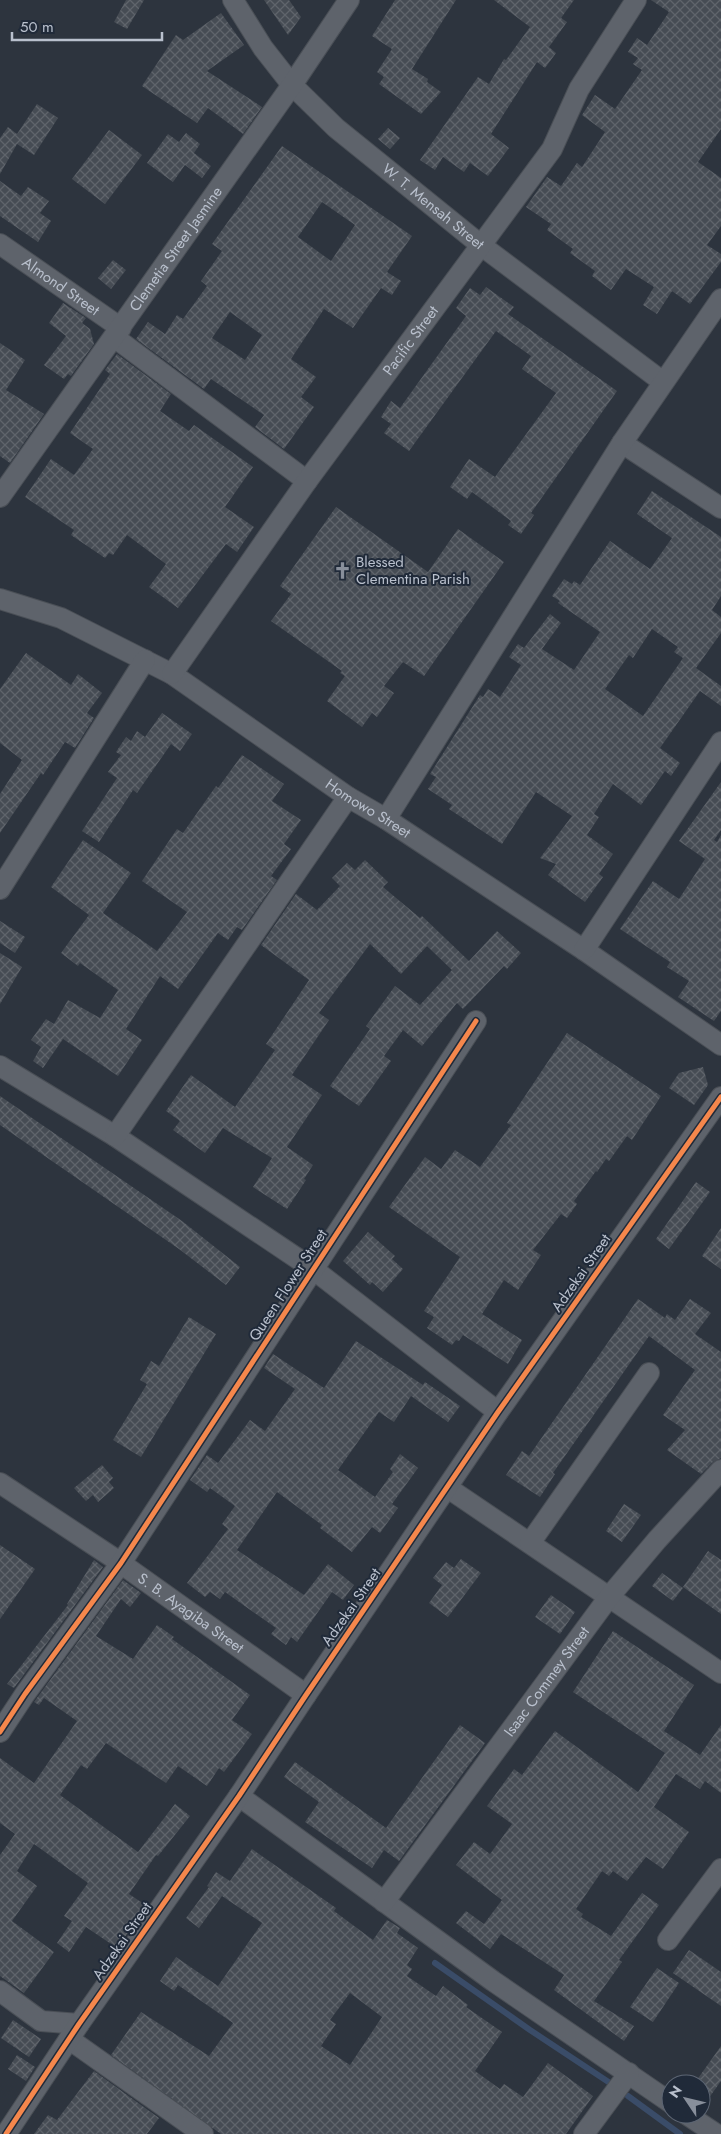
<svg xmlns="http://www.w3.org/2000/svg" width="721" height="2134" viewBox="0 0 721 2134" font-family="Jost,sans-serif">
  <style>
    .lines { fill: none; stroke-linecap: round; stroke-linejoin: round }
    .stream { stroke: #3a4c68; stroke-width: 6 }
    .building { fill: url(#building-cross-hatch); fill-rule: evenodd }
    .minor-casing { stroke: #4a4f56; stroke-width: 22 }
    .minor { stroke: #5e636b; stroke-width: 20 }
    .cycleway-casing { stroke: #202a39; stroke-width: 8 }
    .cycleway { stroke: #f5874c; stroke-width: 5 }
    .labels { text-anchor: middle; stroke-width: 4; stroke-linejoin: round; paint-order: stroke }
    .street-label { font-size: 15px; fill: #b9c0cd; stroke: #202a39 }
    .poi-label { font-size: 15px; fill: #b9c0cd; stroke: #202a39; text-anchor: start }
  </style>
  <defs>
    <pattern id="building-cross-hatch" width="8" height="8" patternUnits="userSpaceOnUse" patternTransform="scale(1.25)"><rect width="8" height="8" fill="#464c54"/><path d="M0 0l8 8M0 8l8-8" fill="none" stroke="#5f646b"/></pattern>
  </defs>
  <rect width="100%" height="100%" fill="#2d343e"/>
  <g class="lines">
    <g class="stream">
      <path d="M435 1963 530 2030 610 2083"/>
      <path d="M628 2096 680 2134"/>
    </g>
  </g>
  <g class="building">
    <path d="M126 0H144L127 29 114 22Z"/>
    <path d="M264 0H289L301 17 288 35Z"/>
    <path d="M395 0H456L412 69 428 79 427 82 441 92 421 114 379 84 384 77 377 72 392 49 372 36Z"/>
    <path d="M494 0H574L561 18 567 22 549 47 556 53 545 68 537 62 491 134 509 148 488 176 470 163 464 172 443 157 435 170 420 160 478 77 489 84 504 59 506 60 530 27Z"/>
    <path d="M651 0H721V129L698 162 721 178V226L707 245 721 254V262L690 304 672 291 657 314 643 305 654 287 626 269 611 290 592 276 595 271 570 253 573 249 547 230 551 224 526 207 547 177 561 186 577 163 582 167 605 132 582 115 595 95 615 109 642 70 633 64 638 58 628 52 637 38 647 45 669 12Z"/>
    <path d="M221 13 244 45 207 71 262 107 243 134 208 108 197 123 142 86 176 35 183 40Z"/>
    <path d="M37 104 58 118 34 155 17 144 0 174V138L8 127 17 134Z"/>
    <path d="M388 128 400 138 390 149 378 139Z"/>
    <path d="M109 130 142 155 105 204 72 179Z"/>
    <path d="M186 133 200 144 194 153 211 166 202 178 185 165 173 182 147 163 168 134 179 142Z"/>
    <path d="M282 146 412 236 387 272 401 281 392 295 381 288 353 328 324 309 291 359 316 377 301 397 314 407 284 449 255 427 264 415 211 379 204 389 136 339 148 322 165 334 177 315 183 319 207 286 201 281 222 251 212 244ZM322 202 355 225 331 261 298 237ZM230 312 262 335 245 360 212 338Z"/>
    <path d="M0 181 21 196 28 187 49 201 40 213 51 221 38 242 0 216Z"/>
    <path d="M113 260 126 270 111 289 98 278Z"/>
    <path d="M486 287 514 307 508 314 617 391 531 513 534 515 521 534 508 525 511 521 472 492 467 499 450 487 469 459 495 477 556 393 522 369 531 356 496 331 409 451 384 433 391 424 381 417 391 401 400 408 466 316 456 308 470 288 480 295Z"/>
    <path d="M63 303 86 318 82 323 90 329 94 344 71 376 68 374 64 379 44 365 66 336 49 323Z"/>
    <path d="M0 343 25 360 6 390 44 414 10 463 0 456Z"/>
    <path d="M117 354 171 394 160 411 189 431 194 425 253 467 225 507 254 527 237 552 226 544 178 608 149 587 166 564 127 535 113 555 109 553 105 558 71 535 74 530 25 497 51 459 74 475 93 449 70 433 110 374 105 370Z"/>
    <path d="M652 491 721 537V596L712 610 721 617V633L696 668 721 686V706L700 691 660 748 680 763 671 776 665 771 641 805 613 784 594 814 599 817 587 835 613 854 599 874 603 877 585 902 548 875 556 864 540 858 572 816 536 792 502 844 449 809 452 805 428 789 436 777 430 774 480 695 483 697 488 689 500 697 521 665 509 657 518 644 524 648 550 614 561 623 542 649 574 670 600 632 558 603 560 601 552 596 564 579 572 584 574 581 580 585 610 541 650 569 672 538 637 514ZM652 629 678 647 674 652 683 658 643 716 605 689 629 655 633 658Z"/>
    <path d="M336 507 428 572 458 529 504 562 424 676 403 662 384 686 394 693 377 717 372 713 362 727 327 701 345 676 340 673 342 671 271 621 291 594 280 586Z"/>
    <path d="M26 653 71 685 78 674 102 693 87 713 94 718 75 748 65 742 43 775 41 773 0 833V794L22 760 0 743V689Z"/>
    <path d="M162 713 192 734 180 751 171 744 137 793 133 790 99 842 82 831 117 778 108 772 121 755 116 752 126 737 131 741 137 731 145 737Z"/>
    <path d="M242 755 284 784 272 801 301 820 284 844 291 849 271 876 277 880 242 930 237 927 228 940 218 933 178 989 160 976 126 1029 142 1040 118 1076 63 1039 43 1068 33 1061 41 1047 31 1040 46 1019 54 1024 68 1000 100 1018 118 990 80 963 78 966 61 953 89 915 51 887 83 840 131 873 103 913 157 951 187 912 142 881 177 829 183 833 216 786 218 788Z"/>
    <path d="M721 782V830L714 840 717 842 721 835V1011L714 1021 678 997 689 981 667 967 670 962 620 929 653 881 679 899 705 859 679 841Z"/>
    <path d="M365 860 388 882 383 887 420 918 422 916 469 961 497 931 521 953 507 969 504 966 463 1009 457 1003 422 1046 403 1030 384 1056 391 1061 359 1106 330 1086 370 1029 366 1026 395 986 420 1005 452 970 427 946 401 974 370 944 319 1013 329 1020 292 1075 322 1095 287 1147 313 1165 304 1179 306 1180 287 1209 253 1187 272 1158 223 1128 205 1153 173 1130 180 1121 166 1111 191 1075 235 1107 275 1050 266 1044 309 980 261 945 296 894 317 910 340 886 332 878 347 863 355 870Z"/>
    <path d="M0 921 25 937 15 953 0 943Z"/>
    <path d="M0 953 22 967 0 1004Z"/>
    <path d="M567 1033 661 1096 632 1140 627 1136 609 1161 606 1159 597 1172 596 1171 574 1201 577 1204 567 1218 561 1214 533 1250 541 1255 518 1290 504 1280 482 1314 522 1340 508 1364 463 1335 459 1341 456 1340 452 1345 427 1328 434 1317 424 1311 460 1257 389 1207 425 1157 441 1169 455 1150 480 1167 511 1125 507 1123Z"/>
    <path d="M703 1067 708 1085 694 1105 669 1088 679 1073Z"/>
    <path d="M0 1096 182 1221 240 1267 226 1285 179 1249 0 1125Z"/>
    <path d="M696 1182 710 1192 669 1249 656 1239Z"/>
    <path d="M721 1228V1269L702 1256Z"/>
    <path d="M368 1232 395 1256 392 1259 403 1269 383 1292 372 1282 370 1285 343 1261Z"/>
    <path d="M638 1299 665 1318 667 1314 675 1320 690 1299 711 1313 695 1334 721 1352V1458L713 1462 701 1474 667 1450 685 1430 663 1415 695 1370 649 1336 553 1473 555 1474 540 1497 506 1475 522 1451 529 1456Z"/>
    <path d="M189 1317 216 1334 141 1457 113 1440 147 1384 140 1380 151 1361 159 1366Z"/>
    <path d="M356 1341 423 1385 425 1382 460 1406 448 1422 411 1396 394 1422 379 1412 338 1470 375 1497 393 1472 390 1469 400 1454 418 1468 392 1504 398 1508 380 1533 372 1527 352 1552 320 1528 322 1525 277 1492 237 1550 304 1595 328 1564 354 1585 343 1600 332 1592 297 1642 291 1637 286 1645 271 1634 276 1628 225 1592 220 1599 210 1592 205 1597 187 1583 228 1529 222 1524 235 1506 210 1488 207 1492 190 1480 207 1455 218 1463 250 1420 265 1431 295 1389 264 1368 273 1354 324 1388Z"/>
    <path d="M102 1465 113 1478 109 1482 114 1488 98 1502 93 1495 86 1501 74 1488Z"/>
    <path d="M624 1504 641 1515 622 1542 606 1531Z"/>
    <path d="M0 1545 35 1569 0 1619Z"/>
    <path d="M708 1551 721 1560V1614L683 1587Z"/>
    <path d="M461 1559 481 1573 448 1617 429 1603 442 1585 433 1578 446 1562 454 1568Z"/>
    <path d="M94 1560 103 1567 14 1688 7 1684 68 1605 67 1604Z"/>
    <path d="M662 1573 683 1588 673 1601 652 1586Z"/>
    <path d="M123 1580 141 1593 130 1607 121 1599 96 1636 133 1659 157 1625 174 1637 172 1639 250 1695 232 1720 252 1734 224 1772 219 1768 207 1786 178 1766 166 1783 106 1743 87 1769 81 1765 60 1795 138 1852 175 1804 190 1816 158 1856 156 1855 129 1894 147 1906 117 1948 86 1927 69 1952 57 1943 72 1921 64 1916 88 1883 34 1844 17 1871 37 1886 12 1921 54 1952 24 1993 0 1976V1855L15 1834 0 1823V1758L34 1783 77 1721 44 1698 39 1705 34 1702Z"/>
    <path d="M551 1595 575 1612 560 1634 535 1617Z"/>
    <path d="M613 1631 694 1685 664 1731 700 1755 721 1725V1793L705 1781 700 1789 676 1774 654 1807 689 1832 663 1869 646 1857 627 1881 613 1871 609 1876 602 1871 576 1909 583 1914 581 1917 611 1936 642 1893 659 1905 619 1960 622 1962 594 2001 634 2026 624 2041 554 1990 564 1975 501 1934 490 1949 456 1923 466 1911 484 1924 502 1900 456 1865 474 1842 490 1854 512 1824 487 1806 514 1769 522 1775 555 1731 638 1792 665 1753 573 1692Z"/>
    <path d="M460 1725 485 1743 399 1861 384 1850 372 1868 305 1822 319 1802 284 1777 295 1762 386 1828Z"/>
    <path d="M252 1849 336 1908 334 1911 373 1940 387 1920 400 1928 397 1933 418 1948 407 1965 412 1969 407 1976 436 1996 443 1986 468 2005 466 2007 502 2032 475 2071 500 2089 504 2084 523 2097 548 2063 593 2096 566 2134H221L111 2055 141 2012 209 2056 233 2023 178 1985 174 1991 160 1981 176 1957 218 1986 262 1923 222 1896 199 1928 186 1918 209 1887 207 1886 216 1872 230 1881ZM350 1993 382 2017 350 2065 321 2046 336 2024 330 2020Z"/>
    <path d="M689 1950 721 1972V2006L673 1973Z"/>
    <path d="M657 1968 679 1983 653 2022 630 2007Z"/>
    <path d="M13 2020 41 2039 29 2057 1 2038Z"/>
    <path d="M721 2046V2081L701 2109V2084H694Z"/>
    <path d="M17 2055 35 2067 26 2081 8 2069Z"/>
    <path d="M94 2071 159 2118 147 2134H34L48 2115 57 2120Z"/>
  </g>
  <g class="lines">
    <defs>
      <g id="minor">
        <path id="s1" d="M233 0 263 48 292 85 336 128 482 246 663 382"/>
        <path id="s2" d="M0 244 121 328"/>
        <path d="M114 337 307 481"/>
        <path d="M622 443 721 508"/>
        <path id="s3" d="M0 497 292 85 349 0"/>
        <path id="s4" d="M0 599 61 618 172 674 348 797 386 819 584 950 721 1045"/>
        <path id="s5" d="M172 674 307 481 552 149 579 89 636 0"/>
        <path d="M386 819 622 443 721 299"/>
        <path d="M0 889 145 660"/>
        <path d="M584 950 721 742"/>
        <path d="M0 1066 115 1136 313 1269 498 1412"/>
        <path d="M115 1136 348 797"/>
        <path id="s6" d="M0 1483 112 1557 306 1695"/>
        <path d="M448 1488 721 1673"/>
        <path d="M530 1543 649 1373"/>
        <path d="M0 1732 25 1694 121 1563 476 1021"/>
        <path d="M239 1796 493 1981 671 2103"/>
        <path id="s7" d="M384 1902 609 1597 657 1540 721 1470"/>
        <path d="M668 1940 721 1869"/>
        <path d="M0 1991 41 2021 79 2024"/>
        <path d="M69 2039 203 2134"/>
        <path d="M686 2114 716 2134"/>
        <path d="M6 2134 79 2024 239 1796 306 1695 498 1412 721 1097"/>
        <path d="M584 2134 629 2073"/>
      </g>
    </defs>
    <use href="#minor" class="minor-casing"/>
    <use href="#minor" class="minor"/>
    <defs>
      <g id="cycleway">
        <path d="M0 1732 25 1694 121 1563 476 1021"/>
        <path d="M6 2134 79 2024 239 1796 306 1695 498 1412 721 1097"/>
      </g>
    </defs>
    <use href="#cycleway" class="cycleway-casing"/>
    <use href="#cycleway" class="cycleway"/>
  </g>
  <defs>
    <symbol id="church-bare" viewBox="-9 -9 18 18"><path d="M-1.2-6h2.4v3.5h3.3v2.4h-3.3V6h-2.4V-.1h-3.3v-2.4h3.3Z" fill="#888f9b" stroke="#202a39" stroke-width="2.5" paint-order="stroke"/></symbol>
  </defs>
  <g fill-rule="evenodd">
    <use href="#church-bare" x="330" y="558" width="25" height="25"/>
  </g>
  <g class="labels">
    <g class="street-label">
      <text dy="5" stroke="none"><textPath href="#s1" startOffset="290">W. T. Mensah Street</textPath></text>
      <text dy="5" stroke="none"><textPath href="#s3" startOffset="304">Clemetia Street Jasmine</textPath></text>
      <text dy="5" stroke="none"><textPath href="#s2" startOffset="74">Almond Street</textPath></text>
      <text dy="5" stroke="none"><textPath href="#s5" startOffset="410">Pacific Street</textPath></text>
      <text dy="5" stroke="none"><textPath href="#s4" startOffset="426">Homowo Street</textPath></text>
      <text transform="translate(581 1273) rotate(-55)" y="5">Adzekai Street</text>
      <text transform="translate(288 1285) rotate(-57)" y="5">Queen Flower Street</text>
      <text transform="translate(351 1607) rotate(-55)" y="5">Adzekai Street</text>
      <text dy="5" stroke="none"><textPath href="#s6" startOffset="231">S. B. Ayagiba Street</textPath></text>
      <text dy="5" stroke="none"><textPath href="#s7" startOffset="274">Isaac Commey Street</textPath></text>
      <text transform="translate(122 1941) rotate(-55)" y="5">Adzekai Street</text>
    </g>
    <g class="poi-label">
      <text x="356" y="567">Blessed<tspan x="356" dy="17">Clementina Parish</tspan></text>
    </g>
  </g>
  <g transform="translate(686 2099) rotate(305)"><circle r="24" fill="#202a39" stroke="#5d6674"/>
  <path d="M0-4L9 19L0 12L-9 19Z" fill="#888f9b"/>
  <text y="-8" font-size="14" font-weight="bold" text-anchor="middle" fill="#b9c0cd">N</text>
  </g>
  <path d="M12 32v8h150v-8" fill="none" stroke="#b9c0cd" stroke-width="2.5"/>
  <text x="20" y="32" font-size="15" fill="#b9c0cd" stroke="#202a39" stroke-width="4" paint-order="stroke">50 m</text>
</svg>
